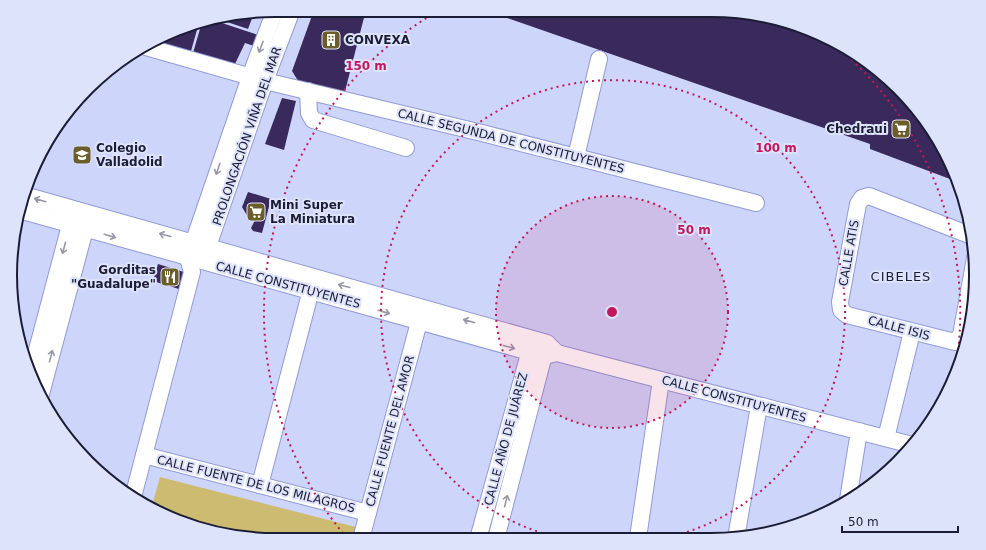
<svg xmlns="http://www.w3.org/2000/svg" width="986" height="550" viewBox="0 0 986 550" font-family="'DejaVu Sans',sans-serif">
  <style>
    .green { fill: #cdbb72 }
    .building { fill: #3a2a5c }
    .lines { fill: none; stroke-linecap: round; stroke-linejoin: round }
    .minor-casing { stroke: #919bd6; stroke-width: 18 }
    .minor { stroke: #fff; stroke-width: 16 }
    .oneway { stroke: #9899a4 }
    .ring { fill: none; stroke: #c2185b; stroke-width: 2; stroke-dasharray: 2 4 }
    .labels { text-anchor: middle; stroke-width: 4; stroke-linejoin: round; paint-order: stroke }
    .poi-label { font-size: 12px; font-weight: bold; fill: #1a1d34; stroke: #dee3fc; text-anchor: start }
    .street-label { font-size: 12px; fill: #1a1d34; stroke: #dee3fc }
    .neighbourhood-label { font-size: 13px; letter-spacing: 1px; fill: #1a1d34; stroke: #dee3fc }
    .rim { fill: none; stroke: #1a1d34; stroke-width: 2 }
    .centre { fill: #c2185b; stroke: #dee3fc; stroke-width: 2 }
    .ring-label { font-size: 12px; text-anchor: middle; font-weight: bold; fill: #c2185b; stroke: #dee3fc; stroke-width: 4; stroke-linejoin: round; paint-order: stroke }
  </style>
  <rect width="100%" height="100%" fill="#ced5fb"/>
  <path class="green" d="M160 477 356 527 353 539H258L190 526 151 509Z"/>
  <g class="building">
    <path d="M314 10H366L344 95 300 84 292 71Z"/>
    <path d="M484 10 728 11 780 19 844 46 886 76 921 114 949 158 958 182 870 149V144Z"/>
    <path d="M254 13 248 29 218 19Z"/>
    <path d="M213 20 258 35 254 46 245 43 235 64 193 53 202 22Z"/>
    <path d="M199 23 191 51 157 42 190 24Z"/>
    <path d="M282 98 296 101 284 150 265 144Z"/>
    <path d="M248 192 271 199 262 233 253 231 251 228 256 218 248 217 242 207Z"/>
    <path d="M158 264 187 273 182 290 153 281Z"/>
  </g>
  <g class="lines">
    <defs>
      <g id="minor">
        <path d="M146 47 265 81 482 133 756 203"/>
        <path d="M308 91 309 113 313 120 406 148"/>
        <path d="M576 157 599 59"/>
        <path d="M24 195 547 343 557 353"/>
        <path d="M19 210 544 356 557 353 912 445"/>
        <path d="M972 236 869 196 862 198 858 204 840 302 841 310 847 315 955 342 961 335 975 258"/>
        <path d="M204 258 265 81 292 10"/>
        <path d="M30 376 73 214"/>
        <path d="M41 394 88 218"/>
        <path d="M886 438 912 332"/>
        <path d="M144 455 368 513"/>
        <path d="M260 485 311 290"/>
        <path d="M133 497 192 272 188 258 250 77 275 10"/>
        <path d="M848 500 859 431"/>
        <path d="M638 538 661 380"/>
        <path d="M736 538 759 406"/>
        <path d="M361 539 419 322"/>
        <path d="M478 539 532 343"/>
        <path d="M496 539 546 347"/>
      </g>
    </defs>
    <use href="#minor" class="minor-casing"/>
    <use href="#minor" class="minor"/>
  </g>
  <defs><path id="oneway-shaft" d="M-6 0H5M1.5-3L5.5 0L1.5 3" fill="none" stroke-width="1.6" stroke-linecap="round" stroke-linejoin="round"/></defs>
  <g class="oneway">
    <use href="#oneway-shaft" transform="translate(261 47) rotate(110)"/>
    <use href="#oneway-shaft" transform="translate(218 169) rotate(109)"/>
    <use href="#oneway-shaft" transform="translate(40 200) rotate(-164)"/>
    <use href="#oneway-shaft" transform="translate(165 235) rotate(-165)"/>
    <use href="#oneway-shaft" transform="translate(110 236) rotate(16)"/>
    <use href="#oneway-shaft" transform="translate(64 248) rotate(105)"/>
    <use href="#oneway-shaft" transform="translate(344 286) rotate(-165)"/>
    <use href="#oneway-shaft" transform="translate(384 312) rotate(16)"/>
    <use href="#oneway-shaft" transform="translate(469 321) rotate(-164)"/>
    <use href="#oneway-shaft" transform="translate(509 347) rotate(15)"/>
    <use href="#oneway-shaft" transform="translate(51 356) rotate(-75)"/>
    <use href="#oneway-shaft" transform="translate(506 501) rotate(-76)"/>
  </g>
  <circle cx="612" cy="312" r="116" fill="#c2185b" fill-opacity=".12"/>
  <g class="ring">
    <circle cx="612" cy="312" r="116"/>
    <path d="M560 538A232 232 0 1 1 666 538"/>
    <path d="M347 538A348 348 0 0 1 438 11M829 40A348 348 0 0 1 954 378"/>
  </g>
  <defs>
    <symbol id="building-square" viewBox="-11 -11 22 22"><rect x="-9" y="-9" width="18" height="18" rx="4" fill="#6b5e2b" stroke="#dee3fc"/><path d="M-4-6H4V6H1V3H-1V6H-4ZM-2.5-4.3h1.7v1.8h-1.7ZM.8-4.3h1.7v1.8H.8ZM-2.5-1h1.7V.8h-1.7ZM.8-1h1.7V.8H.8Z" fill="#fff"/></symbol>
    <symbol id="supermarket-square" viewBox="-11 -11 22 22"><rect x="-9" y="-9" width="18" height="18" rx="4" fill="#6b5e2b" stroke="#dee3fc"/><path d="M-6-5.5h2.5l.6 2H6L4.5 2H-2.5L-4.4-4H-6ZM-1.5 3.2a1.3 1.3 0 1 0 .1 0ZM3 3.2a1.3 1.3 0 1 0 .1 0Z" fill="#fff"/></symbol>
    <symbol id="school-square" viewBox="-11 -11 22 22"><rect x="-9" y="-9" width="18" height="18" rx="4" fill="#6b5e2b" stroke="#dee3fc"/><path d="M0-5L7-2L0 1L-7-2ZM-4 1L0 2.5L4 1V4Q0 6-4 4Z" fill="#fff"/></symbol>
    <symbol id="restaurant-square" viewBox="-11 -11 22 22"><rect x="-9" y="-9" width="18" height="18" rx="4" fill="#6b5e2b" stroke="#dee3fc"/><path d="M-5-6h1v4h1v-4h1v4h1v-4h1v5L-1.5 .5V6h-2V.5L-5-1ZM5-6V6H3V1.5H1.5Q1.5-4 5-6Z" fill="#fff"/></symbol>
  </defs>
  <g fill-rule="evenodd">
    <use href="#building-square" x="320" y="29" width="22" height="22"/>
    <use href="#supermarket-square" x="890" y="118" width="22" height="22"/>
    <use href="#school-square" x="71" y="144" width="22" height="22"/>
    <use href="#supermarket-square" x="245" y="201" width="22" height="22"/>
    <use href="#restaurant-square" x="159" y="266" width="22" height="22"/>
  </g>
  <g class="labels">
    <g class="poi-label">
      <text x="345" y="44">CONVEXA</text>
      <text x="887" y="133" text-anchor="end">Chedraui</text>
      <text x="96" y="152">Colegio<tspan x="96" dy="14">Valladolid</tspan></text>
      <text x="270" y="209">Mini Super<tspan x="270" dy="14">La Miniatura</tspan></text>
      <text x="156" y="274" text-anchor="end">Gorditas<tspan x="156" dy="14">"Guadalupe"</tspan></text>
    </g>
    <g class="street-label">
      <text transform="translate(247 136) rotate(-71)" y="4">PROLONGACIÓN VIÑA DEL MAR</text>
      <text transform="translate(511 141) rotate(14)" y="4">CALLE SEGUNDA DE CONSTITUYENTES</text>
      <text transform="translate(849 253) rotate(-80)" y="4">CALLE ATIS</text>
      <text transform="translate(288 285) rotate(15)" y="4">CALLE CONSTITUYENTES</text>
      <text transform="translate(899 328) rotate(15)" y="4">CALLE ISIS</text>
      <text transform="translate(734 399) rotate(15)" y="4">CALLE CONSTITUYENTES</text>
      <text transform="translate(390 431) rotate(-75)" y="4">CALLE FUENTE DEL AMOR</text>
      <text transform="translate(506 439) rotate(-75)" y="4">CALLE AÑO DE JUÁREZ</text>
      <text transform="translate(256 484) rotate(14)" y="4">CALLE FUENTE DE LOS MILAGROS</text>
    </g>
    <g class="neighbourhood-label">
      <text x="901" y="281">CIBELES</text>
    </g>
  </g>
  <path d="M0 0H986V550H0ZM275 17H711A258 258 0 0 1 969 275V275A258 258 0 0 1 711 533H275A258 258 0 0 1 17 275V275A258 258 0 0 1 275 17Z" fill="#dee3fc" fill-rule="evenodd"/>
  <path class="rim" d="M275 17H711A258 258 0 0 1 969 275V275A258 258 0 0 1 711 533H275A258 258 0 0 1 17 275V275A258 258 0 0 1 275 17Z"/>
  <circle cx="612" cy="312" r="6" class="centre"/>
  <g class="ring-label">
    <text x="366" y="70">150 m</text>
    <text x="776" y="152">100 m</text>
    <text x="694" y="234">50 m</text>
  </g>
  <path d="M842 526v6h116v-6" fill="none" stroke="#1a1d34" stroke-width="2"/>
  <text x="848" y="526" font-size="12" fill="#1a1d34" stroke="#dee3fc" stroke-width="3" paint-order="stroke">50 m</text>
</svg>
